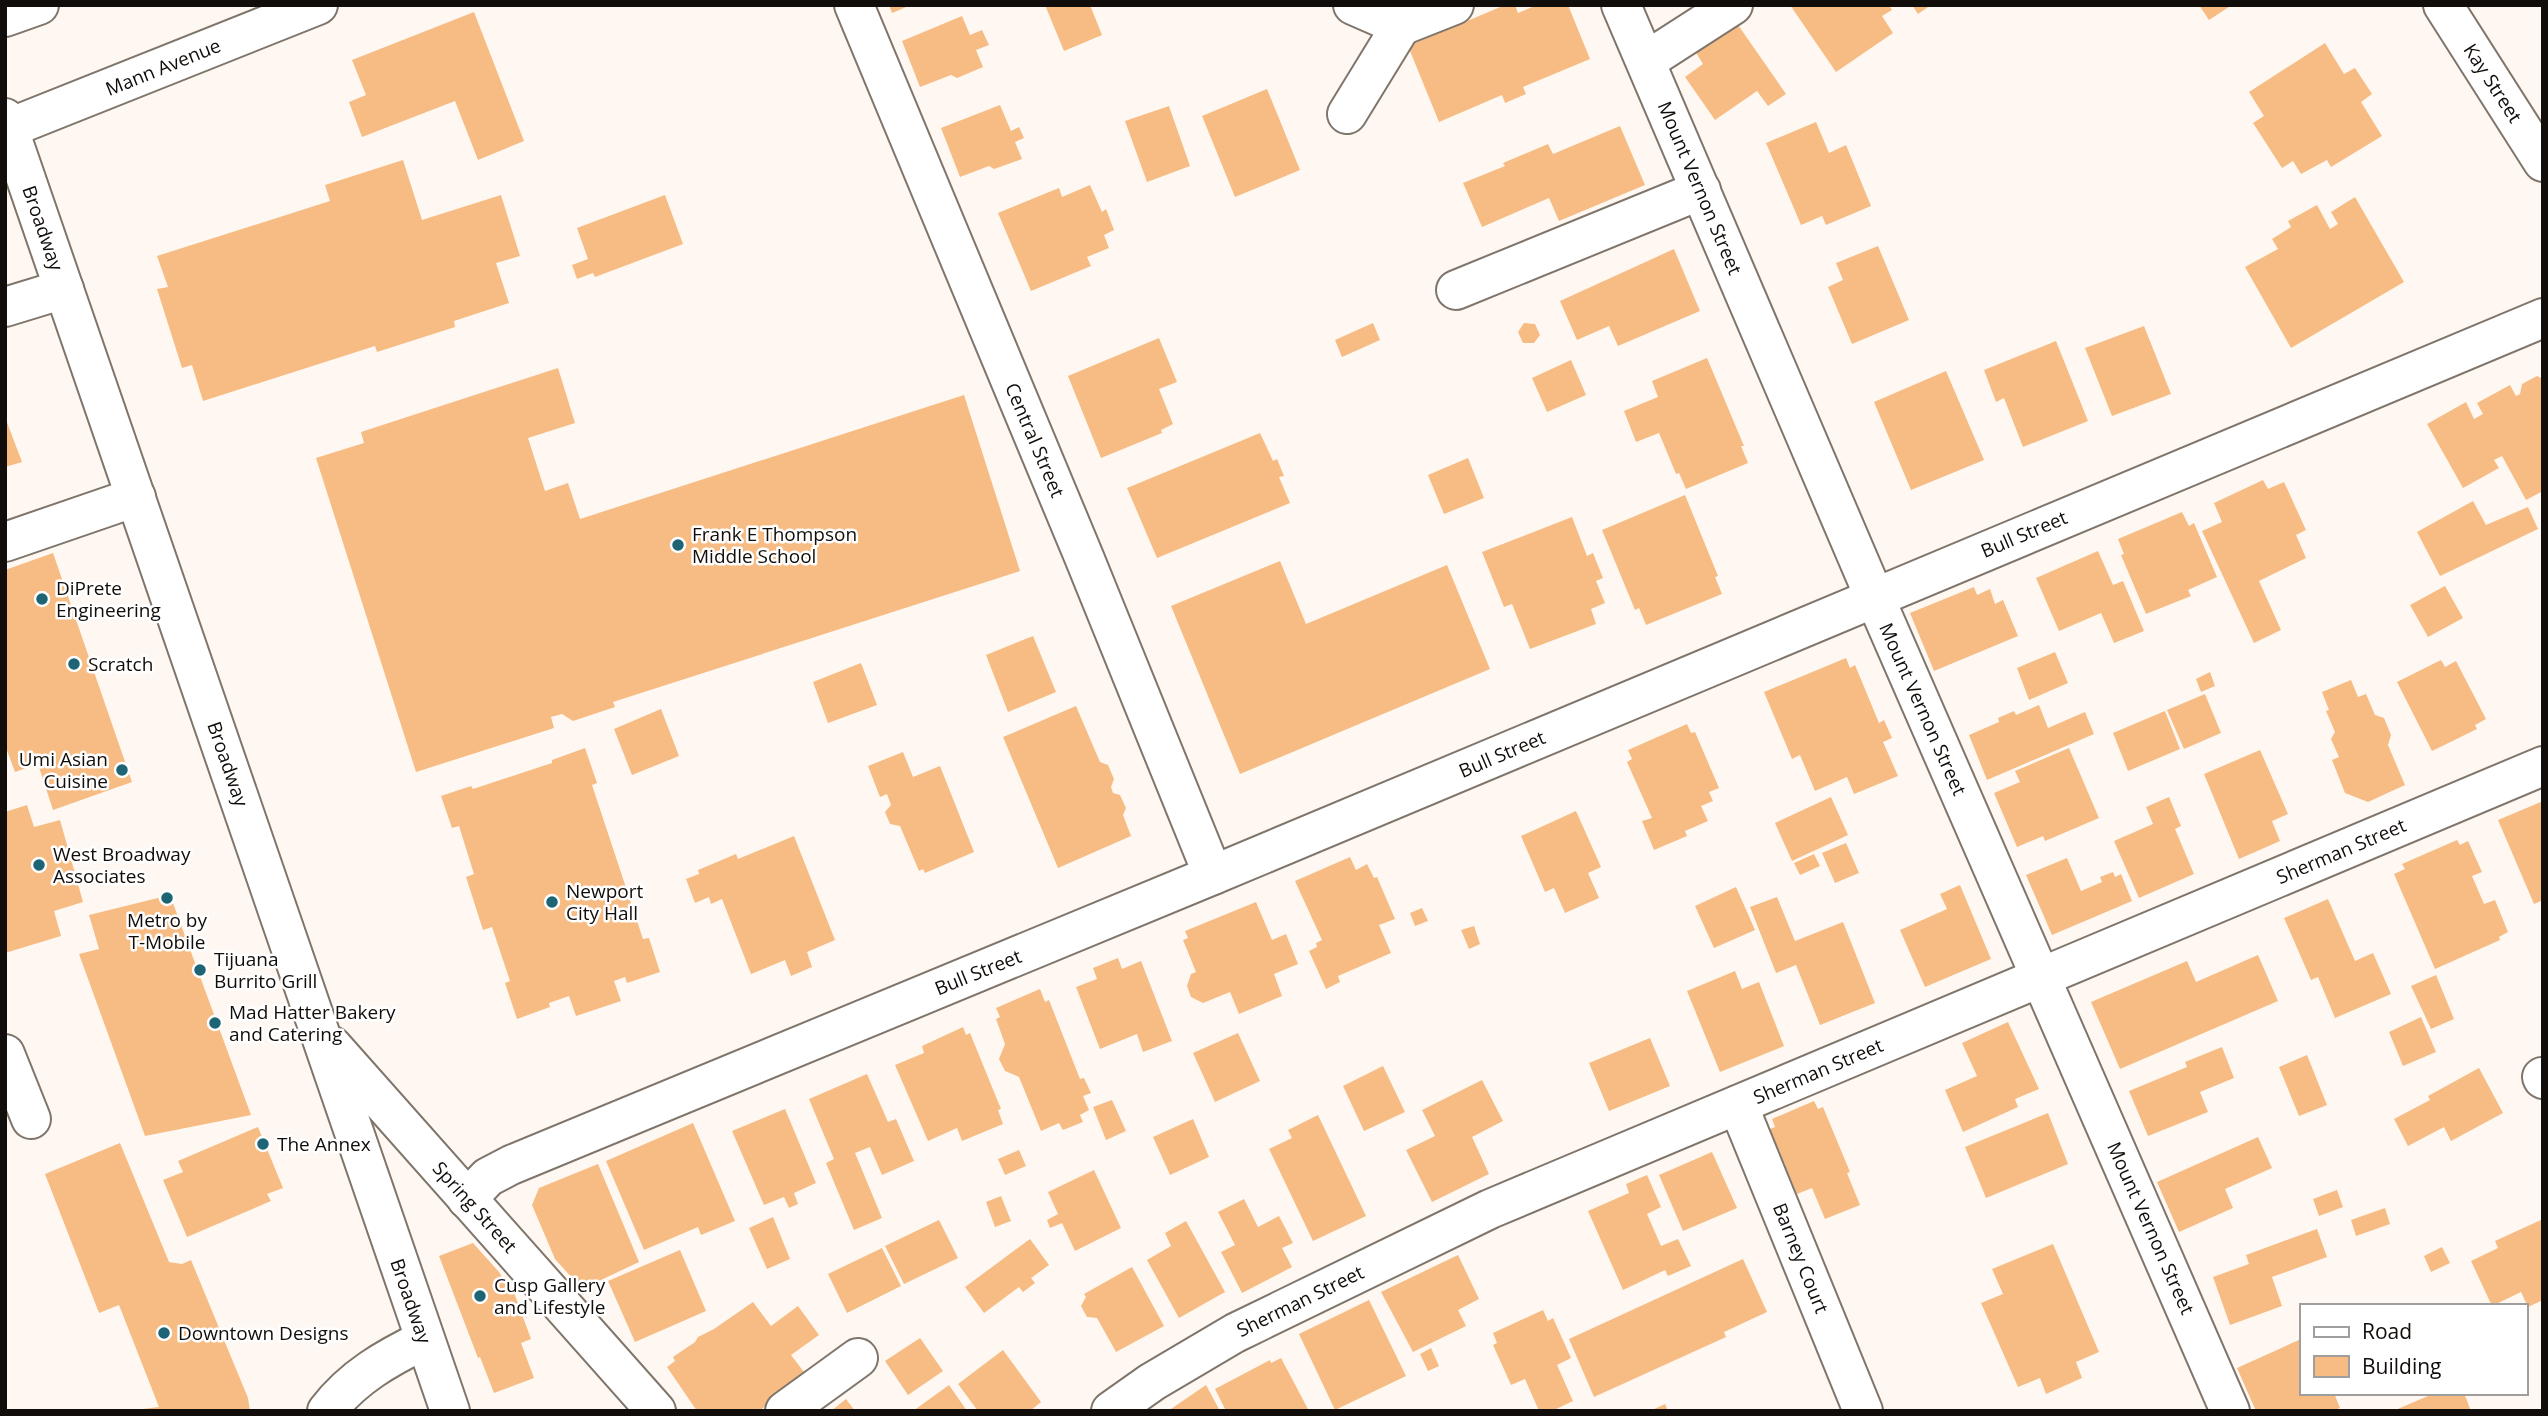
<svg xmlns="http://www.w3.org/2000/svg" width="2548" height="1416" viewBox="0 0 2548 1416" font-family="'Open Sans',sans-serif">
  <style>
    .building { fill: #f6bc83 }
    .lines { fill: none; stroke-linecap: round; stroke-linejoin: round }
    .minor-casing { stroke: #7f756b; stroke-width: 42 }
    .major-casing { stroke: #7f756b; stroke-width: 42 }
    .minor { stroke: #fff; stroke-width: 38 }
    .major { stroke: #fff; stroke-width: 38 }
    .poi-dot { fill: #1d6474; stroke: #fff; stroke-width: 2.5 }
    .labels { text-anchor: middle; stroke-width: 5; stroke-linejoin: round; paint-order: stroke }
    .street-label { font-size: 19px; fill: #110d0a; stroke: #fff }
    .poi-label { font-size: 19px; fill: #110d0a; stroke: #fff; text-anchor: start }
  </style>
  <rect width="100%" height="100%" fill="#fff8f2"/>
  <g class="building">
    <path d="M889 5H911L892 13Z"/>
    <path d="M1045 5H1090L1102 35 1064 51Z"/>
    <path d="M1505 5H1515L1518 13 1537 5H1568L1590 59 1523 87 1526 94 1505 103 1502 95 1439 122 1408 46Z"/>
    <path d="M1790 5H1889L1892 10 1882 16 1893 33 1836 72Z"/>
    <path d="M1912 5H1931L1918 14Z"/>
    <path d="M2199 5H2232L2209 20Z"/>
    <path d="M474 12 524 141 478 160 455 101 362 137 349 102 366 95 352 60Z"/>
    <path d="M962 16 970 35 982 30 989 45 976 50 983 67 957 78 951 75 920 87 902 41Z"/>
    <path d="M1736 22 1786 94 1768 106 1757 91 1715 120 1685 77 1703 64 1695 51Z"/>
    <path d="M2325 43 2344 74 2355 68 2372 94 2361 102 2382 136 2331 167 2327 160 2301 174 2293 161 2282 168 2253 123 2264 116 2249 92Z"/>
    <path d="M1267 89 1300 170 1235 197 1202 116Z"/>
    <path d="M1000 105 1011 131 1019 127 1024 138 1015 142 1022 159 994 169 989 166 960 177 941 128Z"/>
    <path d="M1169 106 1190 166 1147 182 1125 121Z"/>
    <path d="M1816 122 1829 153 1846 145 1871 206 1826 225 1822 216 1801 225 1766 143Z"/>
    <path d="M1620 126 1645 185 1559 221 1549 198 1482 227 1463 183 1505 166 1503 163 1548 144 1553 154Z"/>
    <path d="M403 160 422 220 501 195 520 256 496 263 509 303 454 321 455 327 377 352 375 346 203 401 192 365 182 368 157 289 168 287 157 256 330 201 325 185Z"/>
    <path d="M1090 185 1102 212 1106 209 1114 230 1104 235 1109 248 1087 257 1091 266 1031 291 998 213 1059 188 1062 197Z"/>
    <path d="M665 195 683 244 595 277 593 273 577 279 572 265 588 259 577 228Z"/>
    <path d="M2355 197 2404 282 2291 348 2245 267 2278 249 2272 239 2291 227 2288 221 2317 205 2330 229 2338 224 2331 212Z"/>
    <path d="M1878 246 1909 320 1852 344 1828 287 1843 280 1836 263Z"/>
    <path d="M1674 249 1700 311 1618 346 1609 326 1577 340 1560 301Z"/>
    <path d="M1373 323 1380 340 1342 357 1335 340Z"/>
    <path d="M1524 323 1535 324 1540 335 1534 343H1523L1518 332Z"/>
    <path d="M2144 326 2171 394 2112 416 2085 348Z"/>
    <path d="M1159 338 1177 382 1159 389 1173 424 1161 430 1162 433 1101 458 1068 376Z"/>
    <path d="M2056 341 2088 421 2023 447 2004 398 1996 402 1984 370Z"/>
    <path d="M1707 358 1744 446H1741L1748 463 1686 489 1679 473 1676 474 1659 433 1636 442 1624 411 1658 397 1652 381Z"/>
    <path d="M1571 360 1586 395 1547 412 1532 378Z"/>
    <path d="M558 368 575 423 528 438 545 491 568 483 580 519 964 395 1020 571 613 702 615 707 573 721 562 714 551 717 554 728 416 772 316 458 364 443 361 432Z"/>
    <path d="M1946 371 1984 460 1911 490 1874 402Z"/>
    <path d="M2537 376 2543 379V491L2526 500 2502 456 2494 460 2499 468 2463 488 2427 424 2466 402 2474 419 2483 414 2477 403 2510 385 2516 396 2520 394 2522 384Z"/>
    <path d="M5 417 22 462 5 467Z"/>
    <path d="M1260 433 1273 461 1277 459 1284 476 1279 477 1290 503 1157 558 1127 488Z"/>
    <path d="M1468 458 1484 498 1444 514 1428 475Z"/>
    <path d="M2263 480 2268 489 2284 482 2306 530 2296 535 2306 558 2259 581 2281 630 2254 643 2202 531 2222 522 2214 503Z"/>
    <path d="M1685 495 1718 576 1715 577 1722 594 1646 625 1639 608 1635 610 1602 530Z"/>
    <path d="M2473 501 2486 525 2528 507 2538 529 2440 576 2417 532Z"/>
    <path d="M2182 512 2189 526 2194 523 2217 577 2188 590 2191 596 2146 614 2121 555 2124 554 2118 539Z"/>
    <path d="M1572 517 1587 556 1593 553 1603 578 1596 581 1605 603 1591 609 1596 624 1530 649 1512 604 1504 607 1482 552Z"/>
    <path d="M2098 551 2113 585 2123 581 2144 631 2114 643 2101 613 2059 631 2036 578Z"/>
    <path d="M53 553 132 782 53 810 38 764 15 772 5 745V570Z"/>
    <path d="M1280 561 1306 624 1447 565 1490 669 1240 774 1171 606Z"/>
    <path d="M2445 586 2463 618 2428 637 2410 605Z"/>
    <path d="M1974 587 1977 595 1990 589 1995 604 2003 600 2018 636 1934 671 1910 613Z"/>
    <path d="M1033 636 1056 692 1008 712 986 655Z"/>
    <path d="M2055 652 2068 683 2029 700 2017 668Z"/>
    <path d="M1846 658 1850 668 1855 665 1879 723 1884 720 1892 738 1883 742 1898 776 1854 794 1847 777 1815 791 1800 755 1792 759 1764 692Z"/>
    <path d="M2441 660 2445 667 2456 661 2486 719 2475 725 2477 729 2432 751 2397 682Z"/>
    <path d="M861 663 877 705 828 723 813 682Z"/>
    <path d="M2210 672 2215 686 2201 692 2196 679Z"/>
    <path d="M2351 680 2358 697 2366 694 2375 715 2384 718 2391 735 2388 745 2405 785 2368 802 2345 793 2332 760 2339 757 2331 739 2335 732 2326 711 2329 710 2322 692Z"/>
    <path d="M2205 694 2221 733 2184 749 2167 710Z"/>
    <path d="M2039 705 2048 728 2085 712 2094 734 1987 780 1969 735 1999 722 1998 718 2014 711 2016 715Z"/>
    <path d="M1076 706 1100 762 1108 765 1114 779 1111 787 1113 793 1120 795 1126 808 1123 815 1131 836 1058 868 1003 737Z"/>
    <path d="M661 709 679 756 632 775 614 729Z"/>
    <path d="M2165 711 2180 749 2128 771 2113 733Z"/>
    <path d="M1687 724 1691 733 1695 732 1719 788 1709 792 1713 801 1701 806 1708 821 1685 831 1687 836 1654 850 1642 821 1652 818 1627 762 1632 759 1628 750Z"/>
    <path d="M585 748 597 783 592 785 643 939 649 938 660 972 627 983 625 977 614 981 621 1001 576 1016 569 996 549 1003 550 1007 517 1019 505 983 510 981 492 927 483 930 466 877 474 874 459 826 452 828 441 796 471 786 473 789 552 763V760Z"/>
    <path d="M2069 748 2099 818 2045 841 2043 836 2017 847 1994 793 2020 782 2015 771Z"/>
    <path d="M2260 750 2288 814 2272 821 2280 841 2239 859 2204 774Z"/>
    <path d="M903 752 913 777 940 766 974 852 925 873 923 869 919 871 900 826 890 824 885 812 891 805 887 794 880 797 868 766Z"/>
    <path d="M1831 797 1848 835 1792 861 1775 823Z"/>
    <path d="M2169 797 2181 826 2175 829 2194 874 2139 898 2114 841 2153 824 2146 807Z"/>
    <path d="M2543 801V900L2534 904 2498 820Z"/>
    <path d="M27 805 34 827 60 820 83 902 54 911 61 936 5 953V812Z"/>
    <path d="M1576 811 1601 867 1588 873 1599 898 1565 913 1554 888 1545 892 1521 836Z"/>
    <path d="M794 836 835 940 807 952 812 967 791 976 785 960 751 974 722 899 711 904 709 897 695 903 686 879 699 874 698 870 736 854 738 859Z"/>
    <path d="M2457 840 2460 845 2468 841 2482 872 2472 876 2484 904 2495 900 2508 932 2499 937 2500 940 2435 969 2394 874 2405 869 2402 864Z"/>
    <path d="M1846 843 1859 873 1835 883 1822 853Z"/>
    <path d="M1814 854 1820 866 1800 875 1794 863Z"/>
    <path d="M1350 857 1356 870 1367 864 1374 878 1377 877 1395 919 1379 925 1391 953 1338 976 1340 982 1326 989 1309 951 1317 947 1316 943 1322 940 1295 881Z"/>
    <path d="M2067 858 2081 891 2102 882 2100 877 2113 872 2115 877 2121 874 2132 901 2052 935 2026 875Z"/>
    <path d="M1960 885 1991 959 1925 987 1900 930 1947 909 1940 894Z"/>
    <path d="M1736 887 1755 930 1714 948 1695 906Z"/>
    <path d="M170 895 251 1115 145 1136 79 954 99 949 89 915Z"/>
    <path d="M1777 897 1795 941 1843 922 1875 1003 1820 1025 1796 965 1776 973 1750 907Z"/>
    <path d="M2328 899 2355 961 2373 953 2391 994 2335 1018 2318 977 2311 980 2284 918Z"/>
    <path d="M1256 902 1272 940 1286 934 1298 964 1274 974 1282 996 1239 1014 1230 992 1203 1003 1191 997 1187 986 1191 974 1196 972 1183 940 1188 938 1185 931Z"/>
    <path d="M1422 908 1428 921 1415 926 1410 913Z"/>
    <path d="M1474 926 1480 944 1469 949 1461 930Z"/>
    <path d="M2258 955 2278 1001 2120 1069 2091 1002 2187 961 2196 982Z"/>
    <path d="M1118 958 1122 969 1141 961 1172 1041 1143 1052 1137 1034 1100 1049 1076 987 1097 979 1093 968Z"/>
    <path d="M1735 971 1742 989 1759 982 1784 1046 1720 1072 1687 991Z"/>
    <path d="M2436 975 2454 1019 2431 1029 2411 986Z"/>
    <path d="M1040 989 1045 1002 1049 1000 1080 1079 1084 1078 1091 1093 1083 1096 1089 1110 1080 1115 1083 1122 1063 1130 1059 1123 1041 1131 1019 1077 1005 1071 999 1059 1005 1044 996 1019 1000 1017 996 1008Z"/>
    <path d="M2421 1017 2436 1052 2403 1066 2389 1032Z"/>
    <path d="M2008 1022 2039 1089 2015 1099 2018 1107 1963 1132 1945 1090 1977 1076 1962 1043Z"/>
    <path d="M963 1027 966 1035 970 1033 1001 1109 998 1110 1003 1124 962 1141 957 1128 928 1141 895 1065 924 1053 922 1046Z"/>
    <path d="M1238 1033 1260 1081 1215 1102 1193 1053Z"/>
    <path d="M1650 1038 1670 1086 1609 1111 1589 1063Z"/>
    <path d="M2222 1047 2234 1078 2200 1092 2208 1112 2148 1136 2129 1091 2187 1067 2185 1062Z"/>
    <path d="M2307 1055 2327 1105 2299 1116 2279 1067Z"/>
    <path d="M1383 1066 1405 1112 1364 1131 1343 1086Z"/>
    <path d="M2479 1068 2503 1113 2451 1141 2444 1127 2408 1146 2394 1119 2430 1100 2428 1096Z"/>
    <path d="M867 1074 888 1122 896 1119 914 1161 882 1175 870 1147 855 1153 882 1218 854 1230 826 1163 834 1159 809 1099Z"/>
    <path d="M1482 1080 1503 1121 1472 1137 1489 1174 1432 1202 1406 1150 1435 1136 1422 1110Z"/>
    <path d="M1112 1100 1126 1131 1106 1140 1093 1107Z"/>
    <path d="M1814 1101 1818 1109 1823 1107 1850 1172 1847 1173 1860 1205 1825 1219 1812 1188 1797 1194 1770 1129 1775 1127 1772 1119Z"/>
    <path d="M785 1109 816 1183 794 1193 798 1204 789 1208 784 1197 764 1205 732 1131Z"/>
    <path d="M2048 1113 2068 1164 1986 1198 1965 1147Z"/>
    <path d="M1318 1115 1366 1216 1313 1241 1269 1149 1292 1138 1288 1130Z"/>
    <path d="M1193 1119 1209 1157 1170 1175 1153 1137Z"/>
    <path d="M693 1123 735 1221 701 1235 698 1227 644 1250 606 1161Z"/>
    <path d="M258 1127 283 1188 267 1194 271 1201 187 1237 163 1180 183 1172 178 1161Z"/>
    <path d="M2258 1137 2272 1168 2225 1189 2233 1208 2179 1232 2157 1182Z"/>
    <path d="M120 1143 169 1262 182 1264 191 1260 248 1398 250 1411H143V1409L159 1407 119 1305 99 1313 45 1174Z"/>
    <path d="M1019 1150 1026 1166 1005 1175 998 1159Z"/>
    <path d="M1712 1152 1737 1208 1683 1231 1659 1175Z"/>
    <path d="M598 1164 639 1262 582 1289 555 1259 532 1205 539 1188Z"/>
    <path d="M1094 1170 1121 1228 1075 1251 1062 1223 1050 1228 1047 1220 1058 1214 1048 1192Z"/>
    <path d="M1647 1175 1661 1207 1647 1214 1661 1246 1678 1239 1691 1266 1668 1276 1665 1270 1623 1290 1588 1211 1629 1193 1626 1184Z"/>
    <path d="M2337 1190 2343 1207 2319 1216 2313 1199Z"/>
    <path d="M1001 1196 1011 1221 995 1227 986 1202Z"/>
    <path d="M1244 1199 1258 1227 1279 1216 1293 1243 1282 1248 1292 1267 1242 1293 1221 1252 1235 1245 1218 1212Z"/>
    <path d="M2385 1208 2390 1224 2356 1236 2351 1220Z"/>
    <path d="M773 1217 790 1259 767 1269 749 1228Z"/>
    <path d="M2543 1219V1300L2528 1307 2521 1292 2492 1306 2471 1261 2498 1248 2495 1241Z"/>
    <path d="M939 1220 958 1258 904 1284 885 1246Z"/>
    <path d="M1186 1221 1225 1292 1179 1318 1147 1260 1171 1246 1165 1233Z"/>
    <path d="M2317 1229 2327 1257 2272 1277 2282 1306 2230 1325 2213 1277 2249 1264 2246 1255Z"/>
    <path d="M1030 1239 1049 1265 1031 1278 1035 1283 1023 1292 1019 1287 984 1313 965 1287Z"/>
    <path d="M473 1243 499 1272 509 1288 512 1287 531 1339 521 1343 534 1378 494 1393 480 1357 478 1358 439 1256Z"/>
    <path d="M2053 1244 2099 1352 2076 1362 2082 1378 2046 1394 2040 1378 2018 1387 1981 1303 2003 1294 1992 1269Z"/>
    <path d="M2442 1247 2450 1263 2431 1272 2424 1256Z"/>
    <path d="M882 1248 901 1286 847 1313 828 1274Z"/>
    <path d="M680 1250 706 1311 635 1342 608 1281Z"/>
    <path d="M1458 1255 1479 1299 1458 1310 1466 1326 1413 1352 1381 1292Z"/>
    <path d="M1743 1259 1767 1312 1724 1332 1726 1337 1594 1397 1569 1339Z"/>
    <path d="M1132 1267 1164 1326 1116 1352 1097 1318 1087 1317 1081 1306 1086 1297 1084 1294Z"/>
    <path d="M1369 1300 1406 1376 1335 1410 1299 1334Z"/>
    <path d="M753 1302 771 1326 798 1306 819 1335 791 1355 807 1376 759 1411H697L667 1367 675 1361 673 1357 695 1342 698 1337 714 1329Z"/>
    <path d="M1543 1310 1548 1321 1553 1318 1571 1358 1557 1365 1573 1401 1552 1411H1539L1525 1379 1511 1385 1493 1345 1497 1343 1493 1333Z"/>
    <path d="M920 1338 943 1371 908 1395 885 1361Z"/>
    <path d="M2301 1339V1393H2334L2340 1408 2333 1411H2256L2237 1368Z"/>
    <path d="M1431 1348 1439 1366 1428 1371 1420 1354Z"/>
    <path d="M1003 1350 1041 1402 1030 1411H978L958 1384Z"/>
    <path d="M1281 1358 1309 1411H1226L1215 1389 1270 1360 1271 1363Z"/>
    <path d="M949 1385 967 1411H913Z"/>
    <path d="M1206 1385 1220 1411H1168Z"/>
    <path d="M2435 1393H2464L2471 1411H2393Z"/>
    <path d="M846 1399 855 1411H831Z"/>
    <path d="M1665 1404 1668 1411H1650Z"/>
  </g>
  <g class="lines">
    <defs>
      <g id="minor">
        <path d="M854 5 1084 557 1213 875"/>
        <path d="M1353 5 1401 26 1454 5"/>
        <path d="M1621 5 1874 596 2230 1411"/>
        <path d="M2443 5 2543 162"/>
        <path d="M5 17 39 5"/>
        <path d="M1646 61 1733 5"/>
        <path d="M1347 114 1401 26"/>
        <path d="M9 128 318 5"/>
        <path d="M1456 290 1701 190"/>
        <path d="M5 307 64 289"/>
        <path d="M5 542 136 497"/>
        <path d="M5 1054 31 1119"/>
        <path d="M2542 1077 2543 1079"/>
        <path d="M1738 1105 1863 1411"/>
        <path d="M467 1199 488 1177 511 1165 1213 875 2543 318"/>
        <path d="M785 1411 858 1358"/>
        <path d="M1111 1411 1152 1382 1235 1333 1490 1209 2543 766"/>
      </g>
      <g id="major">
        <path d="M5 118 450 1411"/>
        <path d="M332 1046 656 1411"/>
        <path d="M327 1411C353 1377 387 1358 424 1340"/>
      </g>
    </defs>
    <use href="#minor" class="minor-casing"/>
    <use href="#major" class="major-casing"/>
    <use href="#minor" class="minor"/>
    <use href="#major" class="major"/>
  </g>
  <g class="poi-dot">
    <circle cx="678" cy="545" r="7"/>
    <circle cx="42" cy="599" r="7"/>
    <circle cx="74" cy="664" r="7"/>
    <circle cx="122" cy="770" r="7"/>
    <circle cx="39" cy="865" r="7"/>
    <circle cx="167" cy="898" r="7"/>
    <circle cx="552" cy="902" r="7"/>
    <circle cx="200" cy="970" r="7"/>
    <circle cx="215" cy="1023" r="7"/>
    <circle cx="263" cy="1144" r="7"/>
    <circle cx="480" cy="1296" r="7"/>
    <circle cx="164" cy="1333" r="7"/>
  </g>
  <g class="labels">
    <g class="street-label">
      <text transform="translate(163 67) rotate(-22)" y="7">Mann Avenue</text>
      <text transform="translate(2493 83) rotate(57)" y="7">Kay Street</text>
      <text transform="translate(1700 188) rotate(67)" y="7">Mount Vernon Street</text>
      <text transform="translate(43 228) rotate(71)" y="7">Broadway</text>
      <text transform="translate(1035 440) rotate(67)" y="7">Central Street</text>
      <text transform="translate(2024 534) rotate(-23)" y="7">Bull Street</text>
      <text transform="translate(1923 709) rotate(66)" y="7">Mount Vernon Street</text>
      <text transform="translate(1502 754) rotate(-23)" y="7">Bull Street</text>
      <text transform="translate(228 764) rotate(71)" y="7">Broadway</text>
      <text transform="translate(2341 851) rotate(-23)" y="7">Sherman Street</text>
      <text transform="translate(978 972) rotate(-22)" y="7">Bull Street</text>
      <text transform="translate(1818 1071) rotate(-23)" y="7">Sherman Street</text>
      <text transform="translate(475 1207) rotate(48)" y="7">Spring Street</text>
      <text transform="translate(2151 1228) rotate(66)" y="7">Mount Vernon Street</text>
      <text transform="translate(1801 1258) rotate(68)" y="7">Barney Court</text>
      <text transform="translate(411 1301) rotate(71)" y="7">Broadway</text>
      <text transform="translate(1300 1301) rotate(-26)" y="7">Sherman Street</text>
    </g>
    <g class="poi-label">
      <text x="692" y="541">Frank E Thompson<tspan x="692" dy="22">Middle School</tspan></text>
      <text x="56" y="595">DiPrete<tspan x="56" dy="22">Engineering</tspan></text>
      <text x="88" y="671">Scratch</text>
      <text x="108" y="766" text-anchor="end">Umi Asian<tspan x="108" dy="22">Cuisine</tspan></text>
      <text x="53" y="861">West Broadway<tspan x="53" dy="22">Associates</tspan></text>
      <text x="566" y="898">Newport<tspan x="566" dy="22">City Hall</tspan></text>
      <text x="167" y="927" text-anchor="middle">Metro by<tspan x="167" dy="22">T-Mobile</tspan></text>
      <text x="214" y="966">Tijuana<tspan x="214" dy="22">Burrito Grill</tspan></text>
      <text x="229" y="1019">Mad Hatter Bakery<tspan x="229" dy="22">and Catering</tspan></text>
      <text x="277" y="1151">The Annex</text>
      <text x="494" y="1292">Cusp Gallery<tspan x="494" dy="22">and Lifestyle</tspan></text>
      <text x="178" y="1340">Downtown Designs</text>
    </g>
  </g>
  <rect width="2548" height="1416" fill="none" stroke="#110d0a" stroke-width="14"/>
  <rect x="2300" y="1304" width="228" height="91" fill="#ffffff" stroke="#a09e9d" stroke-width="2"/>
  <rect x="2314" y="1327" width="35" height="10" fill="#ffffff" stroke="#a09e9d" stroke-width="2"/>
  <text x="2362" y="1339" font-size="21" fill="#110d0a">Road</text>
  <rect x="2314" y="1356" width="35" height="21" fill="#f6bc83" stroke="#a09e9d" stroke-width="2"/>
  <text x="2362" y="1374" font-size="21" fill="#110d0a">Building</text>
</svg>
